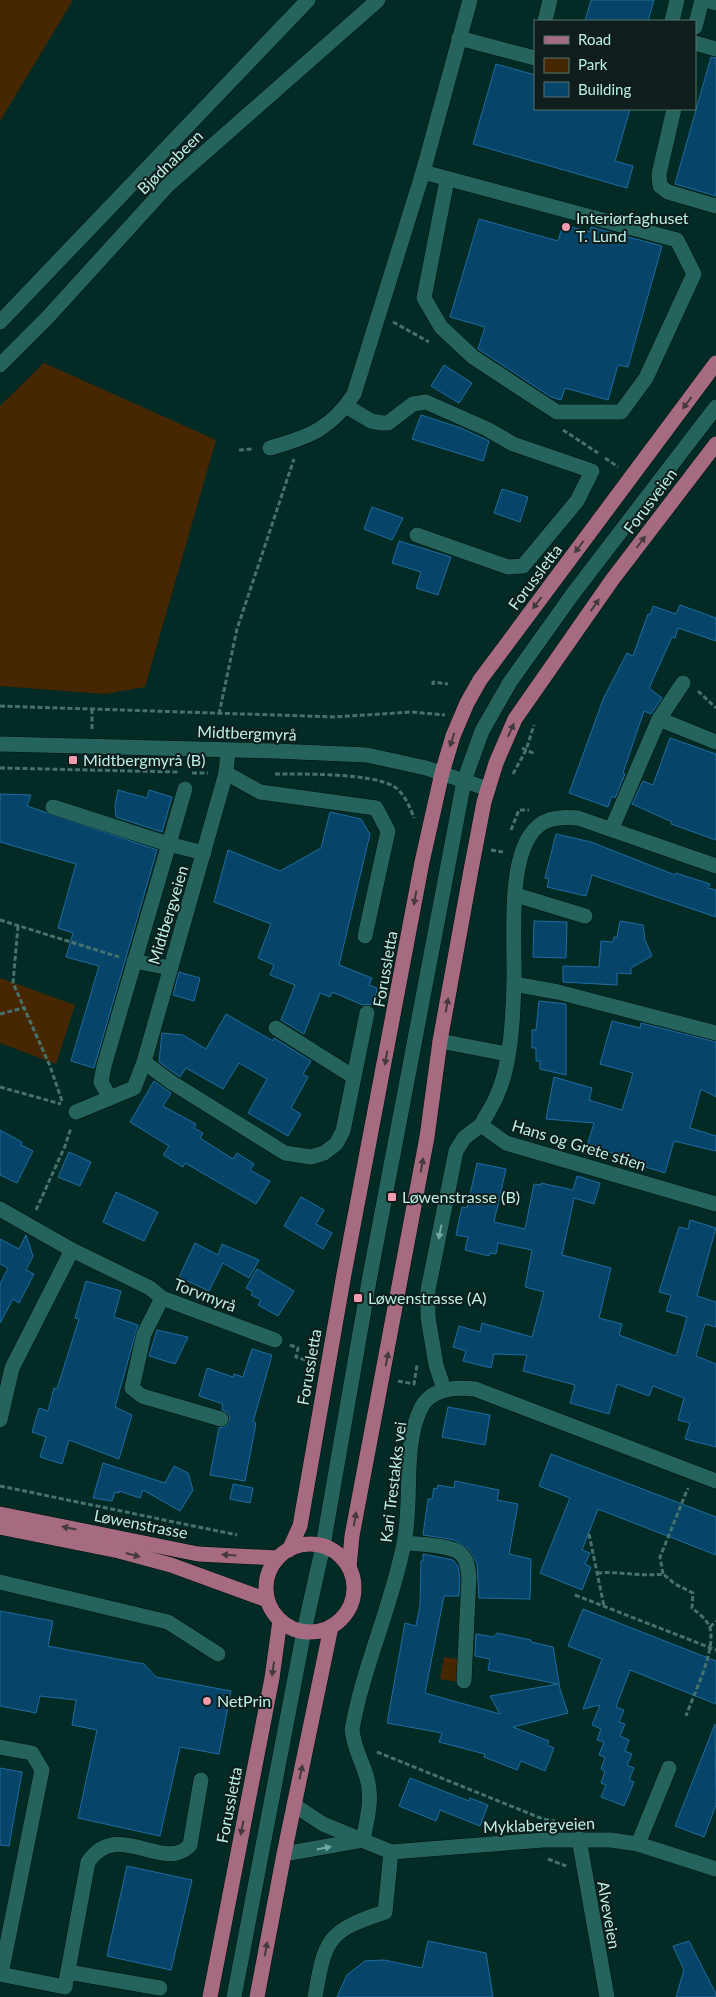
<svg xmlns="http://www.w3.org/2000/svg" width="716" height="1997" viewBox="0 0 716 1997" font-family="Lato,sans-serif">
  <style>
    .green { fill: #472702 }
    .building { fill: #074469; stroke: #1f6ca0 }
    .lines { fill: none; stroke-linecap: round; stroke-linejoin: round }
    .minor-casing { stroke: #03110e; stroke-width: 16 }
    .major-casing { stroke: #03110e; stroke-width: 16 }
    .path { stroke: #45726b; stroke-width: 3; stroke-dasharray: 5 2.5; stroke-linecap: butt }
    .minor { stroke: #25645c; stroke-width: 15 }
    .major { stroke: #a76b81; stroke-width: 15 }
    .oneway { fill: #44393f }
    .oneway2 { fill: #70aaa2 }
    .poi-dot { fill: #f29ab0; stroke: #0f1e1c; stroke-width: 2 }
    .labels { text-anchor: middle; stroke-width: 4; stroke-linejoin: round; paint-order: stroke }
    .street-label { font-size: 16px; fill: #bcf0e7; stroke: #0f1e1c }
    .poi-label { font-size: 16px; fill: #bcf0e7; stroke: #0f1e1c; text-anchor: start }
  </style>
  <rect width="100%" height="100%" fill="#032b26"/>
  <g class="green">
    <path d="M0 0H73L0 121Z"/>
    <path d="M44 363 216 440 145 687 105 694 0 686V406Z"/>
    <path d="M0 978 75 1005 56 1064 0 1043Z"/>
    <path d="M444 1657 457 1659 461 1665 459 1682 440 1679Z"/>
  </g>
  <g class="building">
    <path d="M591 0H654L648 21H585Z"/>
    <path d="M711 57 716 58V196L675 184Z"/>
    <path d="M496 64 535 75V109H630L615 161 633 166 627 188 473 144Z"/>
    <path d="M479 219 558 241 563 225 590 232 591 227 662 246 628 367 618 365 608 400 565 388 561 400 551 397 478 349 485 327 450 317Z"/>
    <path d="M444 365 472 383 459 403 431 386Z"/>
    <path d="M421 415 461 428 489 441 483 461 412 439Z"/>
    <path d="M502 489 528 497 520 522 494 513Z"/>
    <path d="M372 507 403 518 392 540 364 529Z"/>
    <path d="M399 541 451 557 438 595 416 588 421 572 392 563Z"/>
    <path d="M680 605 716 618V641L678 628 675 638 672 637 649 688 662 698 651 714 644 711 623 773 625 774 615 798 612 796 608 807 569 793 604 697 627 653 633 656 648 614 650 615 653 606 676 614Z"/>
    <path d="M670 738 716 754V840L671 824 672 822 632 804 643 781 653 785Z"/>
    <path d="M118 790 147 798 149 790 172 797 162 832 116 817 115 805Z"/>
    <path d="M0 794 31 795 27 806 157 850 94 1068 71 1061 99 966 66 957 73 933 58 928 76 864 0 842Z"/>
    <path d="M330 812 361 819 370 834 339 965 372 978 369 985 377 988 374 1006 368 1004 363 1005 332 992 330 997 320 993 304 1034 281 1020 295 985 270 975 274 965 258 958 271 924 214 902 228 850 280 871 321 848Z"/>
    <path d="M556 834 591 842 675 875 676 873 710 884 708 888 716 890V917L592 875 586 896 547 887 549 879 545 878Z"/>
    <path d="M534 921 567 922 566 958 533 957Z"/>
    <path d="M620 921 643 925 645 940 652 956 631 968V974L617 973V985L563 982V966L599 967 601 941 613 942 614 937H617Z"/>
    <path d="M179 972 200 978 194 1001 173 995Z"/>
    <path d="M539 1001 566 1004V1075L540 1069V1061H536V1048H532V1030H536Z"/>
    <path d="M226 1014 273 1041 274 1038 311 1061 303 1074 308 1077 291 1108 301 1114 288 1136 248 1113 267 1079 239 1063 223 1089 186 1068 180 1077 159 1062 162 1033 183 1035 206 1049Z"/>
    <path d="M612 1021 640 1028 641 1023 716 1042V1097L701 1089 690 1128 716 1136V1151L674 1141 665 1173 636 1164 637 1160 587 1146 594 1123 546 1119 554 1077 592 1088 589 1100 622 1110 633 1073 600 1064Z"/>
    <path d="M154 1081 171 1093 163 1106 196 1124 194 1128 203 1133 200 1138 233 1159 237 1153 254 1164 250 1170 270 1181 256 1204 185 1163 183 1167 163 1155 169 1146 130 1122Z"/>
    <path d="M0 1130 22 1142 21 1145 33 1151 17 1183 0 1175Z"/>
    <path d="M69 1152 91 1162 80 1186 58 1177Z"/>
    <path d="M477 1163 506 1169 494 1222 525 1229 534 1184 541 1185V1183L573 1190 577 1176 600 1183 594 1204 574 1198 562 1255 611 1268 599 1318 622 1324 619 1335 676 1356 687 1317 666 1311 671 1295 659 1292 679 1227 688 1229 690 1220 716 1228 697 1296 716 1302V1327L705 1324 696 1356 716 1364V1447L685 1439 690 1423 678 1420 684 1398 653 1386 649 1396 617 1384 609 1414 570 1403 575 1385 523 1371 527 1355 494 1354 491 1368 463 1361 466 1351 453 1347 459 1326 480 1332 482 1323 532 1337 544 1292 525 1287 532 1250 498 1243 496 1254 490 1253 489 1256 465 1250 468 1237 456 1235 462 1207 467 1208Z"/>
    <path d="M116 1192 158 1212 144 1241 103 1222Z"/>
    <path d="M301 1197 324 1210 316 1224 332 1233 323 1249 284 1226Z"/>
    <path d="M26 1235 33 1256 26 1270 34 1274 19 1303 13 1299 0 1323V1284L8 1268 0 1264V1239L19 1249Z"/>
    <path d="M195 1243 218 1255 222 1244 259 1260 249 1278 223 1263 209 1291 179 1277Z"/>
    <path d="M257 1269 294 1291 278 1316 258 1305 261 1300 251 1295 253 1292 246 1288Z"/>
    <path d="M86 1281 121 1291 114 1317 138 1325 115 1407 132 1415 119 1459 69 1440 62 1464 40 1457 46 1437 32 1432 39 1408 48 1411 54 1388 57 1389 79 1319 75 1318Z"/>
    <path d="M157 1330 188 1337 175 1364 149 1356Z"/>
    <path d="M252 1349 272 1355 253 1422 256 1423 245 1481 210 1475 219 1428 227 1426 230 1417 227 1412 222 1410 223 1404 199 1396 207 1368 233 1377 234 1374 243 1377Z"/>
    <path d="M448 1407 490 1415 485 1445 442 1437Z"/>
    <path d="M551 1454 716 1517V1555L598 1509 582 1550 590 1553 585 1564 591 1567 582 1590 540 1573 570 1498 539 1486Z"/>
    <path d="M103 1463 165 1483 174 1466 188 1473 193 1490 180 1511 143 1490 140 1498 119 1491V1493L115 1492 112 1501 93 1498Z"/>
    <path d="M455 1481 499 1490 497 1500 518 1504 509 1554 531 1559 530 1599 479 1598 477 1564 469 1549 454 1540 423 1535 428 1499H432L434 1488 437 1489 438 1485 454 1488Z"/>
    <path d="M233 1484 253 1488 250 1503 230 1499Z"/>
    <path d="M423 1554 453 1560 458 1566 460 1577 459 1596H444L425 1693 500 1714 490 1696 558 1684 488 1670 490 1659 475 1656 476 1634 494 1637 497 1633 531 1640V1642L553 1647 560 1689 568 1713 513 1727 549 1741 547 1745 554 1748 545 1771 521 1761 517 1770 484 1757 485 1754 439 1742 442 1733 387 1723 405 1623 416 1626 420 1605 421 1561H423Z"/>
    <path d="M583 1609 716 1661V1704L630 1670 616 1707 624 1710 619 1722 625 1724 620 1736 629 1740 625 1751 632 1754 627 1765 634 1768 629 1780 634 1782 624 1806 601 1797 606 1785 601 1783 605 1771 601 1769 605 1757 599 1755 604 1742 597 1740 601 1729 592 1725 600 1705 583 1709 602 1659 568 1646Z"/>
    <path d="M0 1611 53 1621 48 1646 144 1664 156 1677 231 1691 219 1754 180 1747 160 1836 78 1818 97 1730 72 1725 76 1700 40 1696 36 1713 0 1706Z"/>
    <path d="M715 1724 716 1805 704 1837 675 1826Z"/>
    <path d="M0 1768 22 1772 9 1846 0 1845Z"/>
    <path d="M410 1778 469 1801 470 1798 488 1805 480 1826 440 1810 436 1821 399 1806Z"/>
    <path d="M127 1866 192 1880 171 1970 107 1956Z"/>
    <path d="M428 1941 486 1953 493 1997H337L347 1975 365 1961 384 1960 422 1968Z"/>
    <path d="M689 1941 716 1994V1997H676L684 1970 673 1946Z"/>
  </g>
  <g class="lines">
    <defs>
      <g id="minor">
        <path d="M706 0 716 3"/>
        <path d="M545 21 550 0"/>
        <path d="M672 21 677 0"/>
        <path d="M695 27 702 0"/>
        <path d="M459 38 535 58"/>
        <path d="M695 43 716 49"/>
        <path d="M674 109 659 174 660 186 668 192 716 206"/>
        <path d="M423 172 677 240 694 274 646 378 621 412H557L473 357 441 327 424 298 447 180"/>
        <path d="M0 322 308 0"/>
        <path d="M0 365 47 318 169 184 378 0"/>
        <path d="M346 406 371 421 382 423H388L413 404 426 402 487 429 513 444 592 471 577 501 523 566 508 567 417 535"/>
        <path d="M270 448C309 437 331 429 354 394L423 172 470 0"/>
        <path d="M659 719 716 742"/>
        <path d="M0 744 275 751 367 755 426 768 488 789"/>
        <path d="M226 773 260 792 376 808 388 831 365 936"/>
        <path d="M53 807 168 844 204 853"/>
        <path d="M612 828 659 719 683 683"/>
        <path d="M716 866 578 818C558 816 540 818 529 837 508 871 515 943 514 983 513 1017 511 1065 497 1095 493 1106 486 1115 481 1125L506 1143 716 1204"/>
        <path d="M516 895 585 916"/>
        <path d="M134 961 170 968"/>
        <path d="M514 984 558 992 716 1033"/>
        <path d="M276 1028 354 1077"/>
        <path d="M440 1041 507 1054"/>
        <path d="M144 1062 171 1082 285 1153 311 1157 324 1153 336 1144 343 1131 367 1013"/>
        <path d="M110 1098 101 1082 104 1066 185 789"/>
        <path d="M76 1112 134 1088 144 1062 226 773 228 750"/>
        <path d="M0 1209 72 1250 150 1288 162 1298 275 1340"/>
        <path d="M162 1298 144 1334 132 1388 142 1396 221 1419"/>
        <path d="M444 1389 436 1365 428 1317V1290L456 1151 464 1138 481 1125"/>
        <path d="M0 1420 12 1368 72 1250"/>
        <path d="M405 1543C418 1544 454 1545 462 1555 468 1561 468 1570 469 1577L464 1681"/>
        <path d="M0 1582 168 1622 218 1654"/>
        <path d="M0 1747 32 1753 42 1770 1 1974"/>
        <path d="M294 1805 323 1824 391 1852 543 1840H611L638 1844 716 1869"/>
        <path d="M579 1839 607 1997"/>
        <path d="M363 1840C367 1819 373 1799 367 1778 362 1761 354 1748 352 1730 363 1666 392 1606 404 1543 413 1501 402 1446 421 1408 431 1388 456 1387 475 1389L716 1481"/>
        <path d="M638 1844 669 1768"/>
        <path d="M284 1854 363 1840"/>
        <path d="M68 1972 160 1988"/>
        <path d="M0 1974 65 1987 88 1862C118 1818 164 1874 190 1845L201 1780"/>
        <path d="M234 1997 304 1631 323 1546 369 1281 464 781 482 731 510 682 572 595 716 407"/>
        <path d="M315 1997C325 1939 327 1931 385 1912L391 1852"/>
      </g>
      <g id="major">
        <path d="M0 1514 198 1554 278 1558"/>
        <path d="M0 1527 119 1551 171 1565 267 1600"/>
        <circle cx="310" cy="1588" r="44"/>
        <path d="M289 1550 300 1526 344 1274 422 862 442 773 453 736 467 703 480 680 716 363"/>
        <path d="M349 1567 352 1536 427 1137 440 1041 471 870 484 802 496 763 515 719 612 580 716 444"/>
        <path d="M210 1997 272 1678 280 1620"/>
        <path d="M257 1997 284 1854 331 1627"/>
      </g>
    </defs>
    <use href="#minor" class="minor-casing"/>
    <use href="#major" class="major-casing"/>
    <g class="path">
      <path d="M393 322 429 342"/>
      <path d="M563 430 598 453"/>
      <path d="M239 450 253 449"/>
      <path d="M605 458 618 467"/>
      <path d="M433 685V682L448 684"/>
      <path d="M698 691 716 708"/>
      <path d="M0 706 335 717 411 712 445 715"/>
      <path d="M219 714 237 629 294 459"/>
      <path d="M92 729V710"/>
      <path d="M522 748 535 754"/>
      <path d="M0 768 178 772"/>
      <path d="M192 773H208"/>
      <path d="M275 774C302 774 370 773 393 786 404 792 410 807 414 818"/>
      <path d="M513 774 526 750 534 725"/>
      <path d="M511 830 519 810H529"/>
      <path d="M491 850 503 852"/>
      <path d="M0 920 119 957"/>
      <path d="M18 926 13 983 50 1066 62 1101"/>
      <path d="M0 1014 23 1008"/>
      <path d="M0 1087 61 1104"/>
      <path d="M36 1210 65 1146 71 1128"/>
      <path d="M290 1345 298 1348 296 1357 312 1362"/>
      <path d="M398 1381 414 1384 417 1365"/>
      <path d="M0 1486 237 1535"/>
      <path d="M589 1534 604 1606"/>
      <path d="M597 1573C621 1571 640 1577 663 1574L675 1584 693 1593 692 1608C698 1613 707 1619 710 1628 716 1651 694 1693 686 1716"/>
      <path d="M663 1574 660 1557 688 1488"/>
      <path d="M575 1595 716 1650"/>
      <path d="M710 1627 716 1621"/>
      <path d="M377 1752 543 1819 555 1821"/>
      <path d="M548 1859 566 1866"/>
    </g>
    <use href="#minor" class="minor"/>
    <use href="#major" class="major"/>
  </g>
  <defs><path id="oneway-solid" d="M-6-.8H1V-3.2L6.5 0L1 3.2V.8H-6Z" transform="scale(1.25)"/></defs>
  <g class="oneway">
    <use href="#oneway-solid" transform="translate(687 403) rotate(127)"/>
    <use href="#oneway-solid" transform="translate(641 542) rotate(-53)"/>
    <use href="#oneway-solid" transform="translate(579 547) rotate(127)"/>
    <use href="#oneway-solid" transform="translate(537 603) rotate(127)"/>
    <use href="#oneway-solid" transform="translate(595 605) rotate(-55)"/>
    <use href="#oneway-solid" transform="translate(511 730) rotate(-66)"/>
    <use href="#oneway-solid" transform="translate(452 740) rotate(108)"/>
    <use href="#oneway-solid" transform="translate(415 898) rotate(100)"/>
    <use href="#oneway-solid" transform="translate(447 1005) rotate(-80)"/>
    <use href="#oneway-solid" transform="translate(386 1058) rotate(100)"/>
    <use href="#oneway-solid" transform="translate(422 1165) rotate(-80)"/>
    <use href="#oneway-solid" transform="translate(387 1359) rotate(-79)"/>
    <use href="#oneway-solid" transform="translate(355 1519) rotate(-80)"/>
    <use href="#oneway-solid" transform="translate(69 1528) rotate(-168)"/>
    <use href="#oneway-solid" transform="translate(133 1555) rotate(15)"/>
    <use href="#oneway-solid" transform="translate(229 1555) rotate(-177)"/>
    <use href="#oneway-solid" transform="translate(273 1669) rotate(98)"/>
    <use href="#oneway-solid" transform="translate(301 1772) rotate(-78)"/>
    <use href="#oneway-solid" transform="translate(242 1828) rotate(101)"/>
    <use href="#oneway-solid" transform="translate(266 1949) rotate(-80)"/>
  </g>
  <g class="oneway2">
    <use href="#oneway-solid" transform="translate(440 1232) rotate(101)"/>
    <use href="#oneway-solid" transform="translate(324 1848) rotate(-11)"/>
  </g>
  <g class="poi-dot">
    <circle cx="566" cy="227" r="5"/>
    <rect x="68" y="755" width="10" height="10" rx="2.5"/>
    <rect x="387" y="1192" width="10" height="10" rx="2.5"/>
    <rect x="353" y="1293" width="10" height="10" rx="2.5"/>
    <circle cx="207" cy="1701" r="5"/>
  </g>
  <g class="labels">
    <g class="street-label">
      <text transform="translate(170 162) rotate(-44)" y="6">Bjødnabeen</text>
      <text transform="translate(650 501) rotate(-53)" y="6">Forusveien</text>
      <text transform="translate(535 577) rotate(-53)" y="6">Forussletta</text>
      <text transform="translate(247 733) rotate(2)" y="6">Midtbergmyrå</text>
      <text transform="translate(168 915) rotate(-73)" y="6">Midtbergveien</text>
      <text transform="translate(385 969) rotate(-80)" y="6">Forussletta</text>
      <text transform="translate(579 1145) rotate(17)" y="6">Hans og Grete stien</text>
      <text transform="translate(205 1295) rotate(21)" y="6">Torvmyrå</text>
      <text transform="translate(309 1367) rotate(-80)" y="6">Forussletta</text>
      <text transform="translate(393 1482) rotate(-83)" y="6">Kari Trestakks vei</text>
      <text transform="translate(141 1524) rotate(11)" y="6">Løwenstrasse</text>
      <text transform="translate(229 1805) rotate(-79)" y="6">Forussletta</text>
      <text transform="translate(539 1825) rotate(-2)" y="6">Myklabergveien</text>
      <text transform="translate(609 1915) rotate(80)" y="6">Alveveien</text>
    </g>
    <g class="poi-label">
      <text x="576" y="224">Interiørfaghuset<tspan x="576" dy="18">T. Lund</tspan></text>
      <text x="83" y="766">Midtbergmyrå (B)</text>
      <text x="402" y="1203">Løwenstrasse (B)</text>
      <text x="368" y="1304">Løwenstrasse (A)</text>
      <text x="217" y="1707">NetPrin</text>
    </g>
  </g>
  <rect x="534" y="20" width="162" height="90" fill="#0f1e1c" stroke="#54726d"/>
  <rect x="544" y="36" width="25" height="8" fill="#a76b81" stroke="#54726d"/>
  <text x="578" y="45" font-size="15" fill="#bcf0e7">Road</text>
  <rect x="544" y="58" width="25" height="15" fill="#472702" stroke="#54726d"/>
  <text x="578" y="70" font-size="15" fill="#bcf0e7">Park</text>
  <rect x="544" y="82" width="25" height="15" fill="#074469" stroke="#54726d"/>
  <text x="578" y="95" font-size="15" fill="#bcf0e7">Building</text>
</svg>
